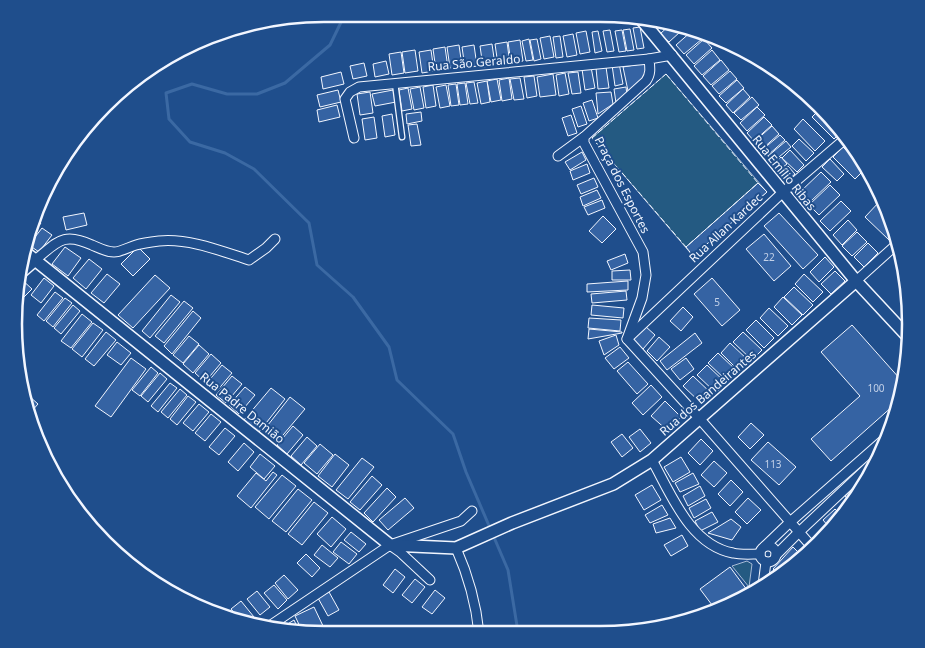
<svg xmlns="http://www.w3.org/2000/svg" width="925" height="648" viewBox="0 0 925 648" font-family="'Noto Sans',sans-serif">
  <style>
    .green { fill: #245a82; stroke: #a8bbd7 }
    .lines { fill: none; stroke-linecap: round; stroke-linejoin: round }
    .stream { stroke: #3b69a3; stroke-width: 3 }
    .building { fill: #3563a3; stroke: #f2f6ff }
    .service-casing { stroke: #f2f6ff; stroke-width: 7 }
    .minor-casing { stroke: #f2f6ff; stroke-width: 11 }
    .tertiary-casing { stroke: #f2f6ff; stroke-width: 14 }
    .service { stroke: #1f4e8c; stroke-width: 4.5 }
    .minor { stroke: #1f4e8c; stroke-width: 9 }
    .tertiary { stroke: #1f4e8c; stroke-width: 11 }
    .fence { stroke: #f2f6ff; stroke-width: 1; stroke-dasharray: 6 2.5; stroke-linecap: butt }
    .wall { stroke: #f2f6ff; stroke-width: 2.5 }
    .labels { text-anchor: middle; stroke-width: 4; stroke-linejoin: round; paint-order: stroke }
    .number-label { font-size: 10px; fill: #c3d1e8 }
    .street-label { font-size: 12px; fill: #f2f6ff; stroke: #1f4e8c }
    .rim { fill: none; stroke: #f2f6ff; stroke-width: 2.5 }
  </style>
  <rect width="100%" height="100%" fill="#1f4e8c"/>
  <g class="green">
    <path d="M666 74 767 192 693 256 592 138Z"/>
    <path d="M747 561 752 564 749 587 732 566Z"/>
  </g>
  <g class="lines">
    <path class="stream" d="M345 14 330 45 285 83 257 94H227L192 84 166 93 169 119 190 142 225 153 254 169 309 223 317 265 353 297 389 347 397 380 453 434 466 472 508 570 518 632"/>
  </g>
  <g class="building">
    <path d="M650 20H662L667 22 661 29Z"/>
    <path d="M672 23 680 32 669 42 660 34Z"/>
    <path d="M640 27 644 48 637 49 633 28Z"/>
    <path d="M630 29 634 50 627 51 623 30Z"/>
    <path d="M610 30 614 51 607 52 603 31Z"/>
    <path d="M622 30 626 51 619 52 615 31Z"/>
    <path d="M586 31 590 52 580 54 576 33Z"/>
    <path d="M598 31 602 51 595 53 592 32Z"/>
    <path d="M692 31 698 33 702 39 684 54 676 45Z"/>
    <path d="M573 34 577 55 567 57 563 36Z"/>
    <path d="M550 36 554 57 544 59 540 38Z"/>
    <path d="M560 36 563 57 556 58 553 37Z"/>
    <path d="M529 39 533 60 526 61 522 41Z"/>
    <path d="M537 39 541 59 534 61 530 40Z"/>
    <path d="M704 39 712 48 694 64 686 55Z"/>
    <path d="M520 40 523 61 511 63 508 42Z"/>
    <path d="M507 42 510 64 498 65 495 44Z"/>
    <path d="M492 44 495 65 483 67 480 46Z"/>
    <path d="M459 45 462 66 450 68 447 47Z"/>
    <path d="M474 45 477 66 465 68 462 47Z"/>
    <path d="M445 47 448 68 436 70 433 49Z"/>
    <path d="M415 50 418 71 405 73 402 52Z"/>
    <path d="M431 50 434 71 422 73 419 52Z"/>
    <path d="M712 50 720 60 702 75 694 66Z"/>
    <path d="M401 52 404 73 392 75 389 54Z"/>
    <path d="M721 60 729 70 711 85 703 76Z"/>
    <path d="M386 61 389 74 375 77 373 64Z"/>
    <path d="M364 63 367 76 353 79 350 66Z"/>
    <path d="M619 63 623 84 615 86 612 65Z"/>
    <path d="M646 63 647 76 628 91 623 67Z"/>
    <path d="M591 67 595 88 585 90 582 69Z"/>
    <path d="M606 67 609 88 598 89 596 68Z"/>
    <path d="M730 71 737 79 719 94 712 86Z"/>
    <path d="M341 72 344 84 323 89 321 77Z"/>
    <path d="M578 72 581 93 572 94 568 73Z"/>
    <path d="M565 73 569 94 559 96 556 75Z"/>
    <path d="M553 74 556 95 540 97 537 77Z"/>
    <path d="M534 76 537 96 527 98 524 77Z"/>
    <path d="M509 78 512 99 502 101 499 80Z"/>
    <path d="M520 78 524 99 514 100 510 79Z"/>
    <path d="M497 79 501 100 491 102 487 81Z"/>
    <path d="M737 80 744 88 726 103 719 96Z"/>
    <path d="M487 81 490 102 481 104 477 83Z"/>
    <path d="M474 82 478 103 470 104 466 83Z"/>
    <path d="M465 83 468 104 460 105 457 84Z"/>
    <path d="M456 84 459 105 451 106 448 85Z"/>
    <path d="M433 85 436 106 426 108 423 87Z"/>
    <path d="M446 85 450 106 440 108 436 87Z"/>
    <path d="M420 87 424 108 414 110 410 89Z"/>
    <path d="M626 87 627 95 616 103 614 89Z"/>
    <path d="M408 88 412 109 402 111 399 90Z"/>
    <path d="M743 89 750 97 733 113 726 105Z"/>
    <path d="M338 90 341 102 320 107 317 95Z"/>
    <path d="M393 90 396 102 375 106 372 94Z"/>
    <path d="M370 92 373 113 360 115 357 94Z"/>
    <path d="M611 92 613 104 598 114 596 93Z"/>
    <path d="M752 97 759 105 741 120 734 113Z"/>
    <path d="M592 100 598 118 589 121 583 103Z"/>
    <path d="M337 105 340 117 319 122 317 110Z"/>
    <path d="M581 106 587 124 578 127 572 109Z"/>
    <path d="M757 107 765 115 747 131 740 123Z"/>
    <path d="M821 108 834 120 841 132 834 139 812 117Z"/>
    <path d="M421 112 422 121 407 124 406 114Z"/>
    <path d="M392 114 395 135 385 137 382 116Z"/>
    <path d="M571 115 577 133 568 136 562 118Z"/>
    <path d="M374 117 377 138 365 140 362 119Z"/>
    <path d="M764 117 772 125 754 141 747 133Z"/>
    <path d="M803 119 825 141 815 151 794 129Z"/>
    <path d="M417 124 421 145 411 146 408 125Z"/>
    <path d="M772 126 779 134 761 150 754 142Z"/>
    <path d="M780 135 785 140 767 156 762 150Z"/>
    <path d="M799 139 814 153 806 161 792 146Z"/>
    <path d="M786 141 791 147 773 162 768 156Z"/>
    <path d="M843 147 860 164 864 170 855 179 833 157Z"/>
    <path d="M790 150 804 165 797 172 782 158Z"/>
    <path d="M582 152 586 160 570 170 565 162Z"/>
    <path d="M781 157 787 164 779 170 774 164Z"/>
    <path d="M830 159 844 174 837 181 822 167Z"/>
    <path d="M587 164 590 173 573 180 570 171Z"/>
    <path d="M788 166 795 174 787 181 780 173Z"/>
    <path d="M821 172 831 182 810 202 800 192Z"/>
    <path d="M594 178 598 187 581 194 577 185Z"/>
    <path d="M758 183 767 192 693 256 686 247Z"/>
    <path d="M830 185 840 195 819 215 809 205Z"/>
    <path d="M597 190 601 198 583 206 580 197Z"/>
    <path d="M602 200 605 208 588 215 584 207Z"/>
    <path d="M841 201 851 211 830 231 820 221Z"/>
    <path d="M880 201 884 206 895 224 896 232 889 240 865 217Z"/>
    <path d="M84 213 87 225 66 230 63 217Z"/>
    <path d="M779 213 818 255 803 269 764 226Z"/>
    <path d="M603 216 616 229 602 243 589 231Z"/>
    <path d="M34 218 41 223 28 239Z"/>
    <path d="M848 220 857 230 842 245 833 235Z"/>
    <path d="M42 228 52 235 39 252 29 245Z"/>
    <path d="M857 232 867 242 852 256 842 246Z"/>
    <path d="M764 234 791 266 774 281 746 249Z"/>
    <path d="M868 243 878 253 864 267 854 257Z"/>
    <path d="M65 247 81 258 68 276 52 264Z"/>
    <path d="M138 247 150 259 133 276 121 264Z"/>
    <path d="M625 254 628 263 611 270 607 261Z"/>
    <path d="M825 257 834 267 819 282 810 272Z"/>
    <path d="M89 259 102 269 86 289 73 278Z"/>
    <path d="M630 270 631 280H612V271Z"/>
    <path d="M835 271 845 281 831 294 821 284Z"/>
    <path d="M107 274 120 284 104 303 91 293Z"/>
    <path d="M804 274 823 292 813 302 795 284Z"/>
    <path d="M155 275 170 288 133 328 118 315Z"/>
    <path d="M20 278 32 289 16 305V283Z"/>
    <path d="M44 278 54 286 41 303 31 295Z"/>
    <path d="M712 278 740 310 722 326 694 294Z"/>
    <path d="M628 281V290L587 292V284Z"/>
    <path d="M794 287 813 305 803 315 784 297Z"/>
    <path d="M626 291 627 300 592 303 591 294Z"/>
    <path d="M55 292 63 298 44 321 37 315Z"/>
    <path d="M171 295 180 302 150 338 142 331Z"/>
    <path d="M783 297 802 315 792 325 774 307Z"/>
    <path d="M65 298 72 303 53 327 46 321Z"/>
    <path d="M184 301 193 308 164 343 155 336Z"/>
    <path d="M73 305 80 311 61 334 54 328Z"/>
    <path d="M592 305 624 308 623 318 591 315Z"/>
    <path d="M683 307 693 317 681 331 670 321Z"/>
    <path d="M769 308 788 326 778 336 760 318Z"/>
    <path d="M193 311 201 318 172 354 164 346Z"/>
    <path d="M82 314 92 322 71 348 61 341Z"/>
    <path d="M589 318 621 320 620 331 588 328Z"/>
    <path d="M756 320 774 338 764 348 746 330Z"/>
    <path d="M93 323 103 330 82 357 72 349Z"/>
    <path d="M852 325 901 380 894 405 831 461 811 439 860 396 821 352Z"/>
    <path d="M645 326 655 335 643 349 632 340Z"/>
    <path d="M589 329 622 332V333L588 339Z"/>
    <path d="M106 332 116 340 94 366 85 359Z"/>
    <path d="M743 332 762 350 752 360 733 342Z"/>
    <path d="M695 333 702 343 667 370 660 361Z"/>
    <path d="M616 335 619 345 604 355 599 341Z"/>
    <path d="M189 336 199 344 183 363 173 355Z"/>
    <path d="M659 337 670 347 657 361 647 351Z"/>
    <path d="M117 342 131 353 121 365 107 355Z"/>
    <path d="M730 343 749 361 739 371 721 353Z"/>
    <path d="M199 345 209 354 193 373 183 364Z"/>
    <path d="M620 347 629 358 614 369 605 358Z"/>
    <path d="M718 353 737 371 727 381 708 363Z"/>
    <path d="M211 354 221 363 205 382 195 373Z"/>
    <path d="M131 358 146 369 111 417 95 406Z"/>
    <path d="M686 358 694 369 680 380 671 369Z"/>
    <path d="M628 362 648 384 637 394 617 371Z"/>
    <path d="M222 365 232 373 216 392 206 384Z"/>
    <path d="M707 365 726 383 716 393 697 375Z"/>
    <path d="M151 367 158 373 140 396 132 390Z"/>
    <path d="M160 373 167 379 148 402 141 396Z"/>
    <path d="M232 376 242 384 226 403 216 395Z"/>
    <path d="M693 376 712 394 702 404 683 386Z"/>
    <path d="M170 383 177 388 158 412 151 406Z"/>
    <path d="M651 385 662 397 643 415 632 403Z"/>
    <path d="M245 387 255 395 239 414 229 405Z"/>
    <path d="M271 388 285 399 259 432 244 420Z"/>
    <path d="M180 389 187 395 168 418 161 412Z"/>
    <path d="M29 396 38 404 31 412 27 398Z"/>
    <path d="M188 396 196 402 177 425 170 419Z"/>
    <path d="M290 397 305 409 278 441 264 430Z"/>
    <path d="M665 401 681 417 668 431 651 416Z"/>
    <path d="M199 404 209 412 193 431 183 423Z"/>
    <path d="M211 414 221 422 205 441 195 433Z"/>
    <path d="M751 423 764 435 750 449 738 437Z"/>
    <path d="M293 426 303 435 287 454 277 445Z"/>
    <path d="M225 428 235 436 219 455 209 447Z"/>
    <path d="M640 429 651 443 640 452 629 437Z"/>
    <path d="M622 434 633 448 622 457 611 442Z"/>
    <path d="M307 437 317 446 301 465 291 456Z"/>
    <path d="M701 439 713 451 700 465 688 453Z"/>
    <path d="M768 442 796 467 779 485 751 460Z"/>
    <path d="M244 443 254 452 238 471 228 462Z"/>
    <path d="M320 444 333 455 317 474 304 463Z"/>
    <path d="M260 454 275 466 264 479 250 467Z"/>
    <path d="M335 454 349 465 332 487 318 476Z"/>
    <path d="M681 457 690 472 673 482 664 467Z"/>
    <path d="M362 458 374 467 348 499 336 490Z"/>
    <path d="M714 461 727 473 714 487 701 475Z"/>
    <path d="M273 472 277 475 251 508 237 496 256 473 266 481Z"/>
    <path d="M693 473 699 484 680 492 675 483Z"/>
    <path d="M282 475 296 486 269 519 255 507Z"/>
    <path d="M372 476 382 485 360 510 350 502Z"/>
    <path d="M731 480 743 492 730 506 718 494Z"/>
    <path d="M652 485 661 500 644 510 635 495Z"/>
    <path d="M858 485 860 487 849 501 845 496Z"/>
    <path d="M700 486 705 496 688 506 683 496Z"/>
    <path d="M387 488 396 497 373 522 364 513Z"/>
    <path d="M298 489 312 500 286 532 272 521Z"/>
    <path d="M405 498 414 508 388 530 379 520Z"/>
    <path d="M748 498 761 510 747 524 735 512Z"/>
    <path d="M706 499 711 508 694 518 689 508Z"/>
    <path d="M314 502 328 513 302 545 288 534Z"/>
    <path d="M662 505 668 515 650 523 645 515Z"/>
    <path d="M835 509 839 513 829 527 823 520Z"/>
    <path d="M712 512 718 522 700 531 695 521Z"/>
    <path d="M332 517 346 529 331 547 317 534Z"/>
    <path d="M670 518 676 528 656 533 653 524Z"/>
    <path d="M731 519 741 527 732 540 708 533Z"/>
    <path d="M351 532 366 544 359 552 344 540Z"/>
    <path d="M682 535 688 546 671 556 664 545Z"/>
    <path d="M341 542 357 554 349 564 333 552Z"/>
    <path d="M322 545 338 558 330 567 314 555Z"/>
    <path d="M793 547 804 558 780 575 773 569Z"/>
    <path d="M306 554 320 568 312 577 297 563Z"/>
    <path d="M730 567 747 590 724 607 715 609 700 589Z"/>
    <path d="M395 569 405 577 393 593 383 585Z"/>
    <path d="M284 575 298 590 288 599 275 583Z"/>
    <path d="M415 579 425 587 412 603 402 595Z"/>
    <path d="M274 585 287 600 278 609 264 593Z"/>
    <path d="M435 590 445 598 432 614 422 607Z"/>
    <path d="M257 591 270 607 260 615 247 599Z"/>
    <path d="M329 592 339 610 328 616 318 598Z"/>
    <path d="M241 601 254 617 251 619 236 615 231 609Z"/>
    <path d="M314 607 324 628 313 634 303 633 295 616Z"/>
    <path d="M294 620 300 633 288 629 286 625Z"/>
  </g>
  <g class="lines">
    <defs>
      <path id="service" d="M395 83 402 137"/>
      <g id="minor">
        <path d="M354 138 345 99 350 92 359 87 649 59"/>
        <path d="M558 156 584 137"/>
        <path d="M35 260C57 243 62 231 92 245 99 248 106 252 114 252 121 252 129 247 136 245 143 243 151 242 159 241 189 238 221 251 249 260L266 248 275 239"/>
        <path d="M856 281 897 244"/>
        <path d="M628 338 782 193 845 139"/>
        <path d="M627 339 642 298 646 275 643 252 584 143V137L646 81C651 74 650 68 649 59L672 55"/>
        <path d="M627 339 699 418 813 548"/>
        <path d="M652 460C671 494 690 545 733 553 741 555 751 554 760 554"/>
        <path d="M390 545 400 552 430 580"/>
        <circle cx="768" cy="554" r="8"/>
        <path d="M765 546 789 523 886 438"/>
        <path d="M456 548C468 575 476 603 479 633"/>
        <path d="M776 555 798 533 881 455"/>
        <path d="M763 585 766 562"/>
        <path d="M271 625 390 545 461 521 472 511"/>
      </g>
      <g id="tertiary">
        <path d="M641 19 856 281 910 339"/>
        <path d="M25 252 390 545 456 548 512 523 613 484 652 460 856 281"/>
        <path d="M19 274 35 260"/>
      </g>
    </defs>
    <use href="#service" class="service-casing"/>
    <use href="#minor" class="minor-casing"/>
    <use href="#tertiary" class="tertiary-casing"/>
    <use href="#service" class="service"/>
    <use href="#minor" class="minor"/>
    <use href="#tertiary" class="tertiary"/>
    <path class="fence" d="M666 74 758 183 686 247 592 138Z"/>
    <path class="wall" d="M148 572 211 609"/>
  </g>
  <g class="labels">
    <g class="number-label">
      <text x="769" y="261">22</text>
      <text x="717" y="306">5</text>
      <text x="876" y="392">100</text>
      <text x="773" y="468">113</text>
    </g>
    <g class="street-label">
      <text transform="translate(474 63) rotate(-5)" y="4">Rua São Geraldo</text>
      <text transform="translate(784 173) rotate(51)" y="4">Rua Emílio Ribas</text>
      <text transform="translate(622 185) rotate(63)" y="4">Praça dos Esportes</text>
      <text transform="translate(726 228) rotate(-43)" y="4">Rua Allan Kardec</text>
      <text transform="translate(708 393) rotate(-41)" y="4">Rua dos Bandeirantes</text>
      <text transform="translate(242 408) rotate(39)" y="4">Rua Padre Damião</text>
    </g>
  </g>
  <path d="M0 0H925V648H0ZM324 22H600A302 302 0 0 1 902 324V324A302 302 0 0 1 600 626H324A302 302 0 0 1 22 324V324A302 302 0 0 1 324 22Z" fill="#1f4e8c" fill-rule="evenodd"/>
  <path class="rim" d="M324 22H600A302 302 0 0 1 902 324V324A302 302 0 0 1 600 626H324A302 302 0 0 1 22 324V324A302 302 0 0 1 324 22Z"/>
</svg>
